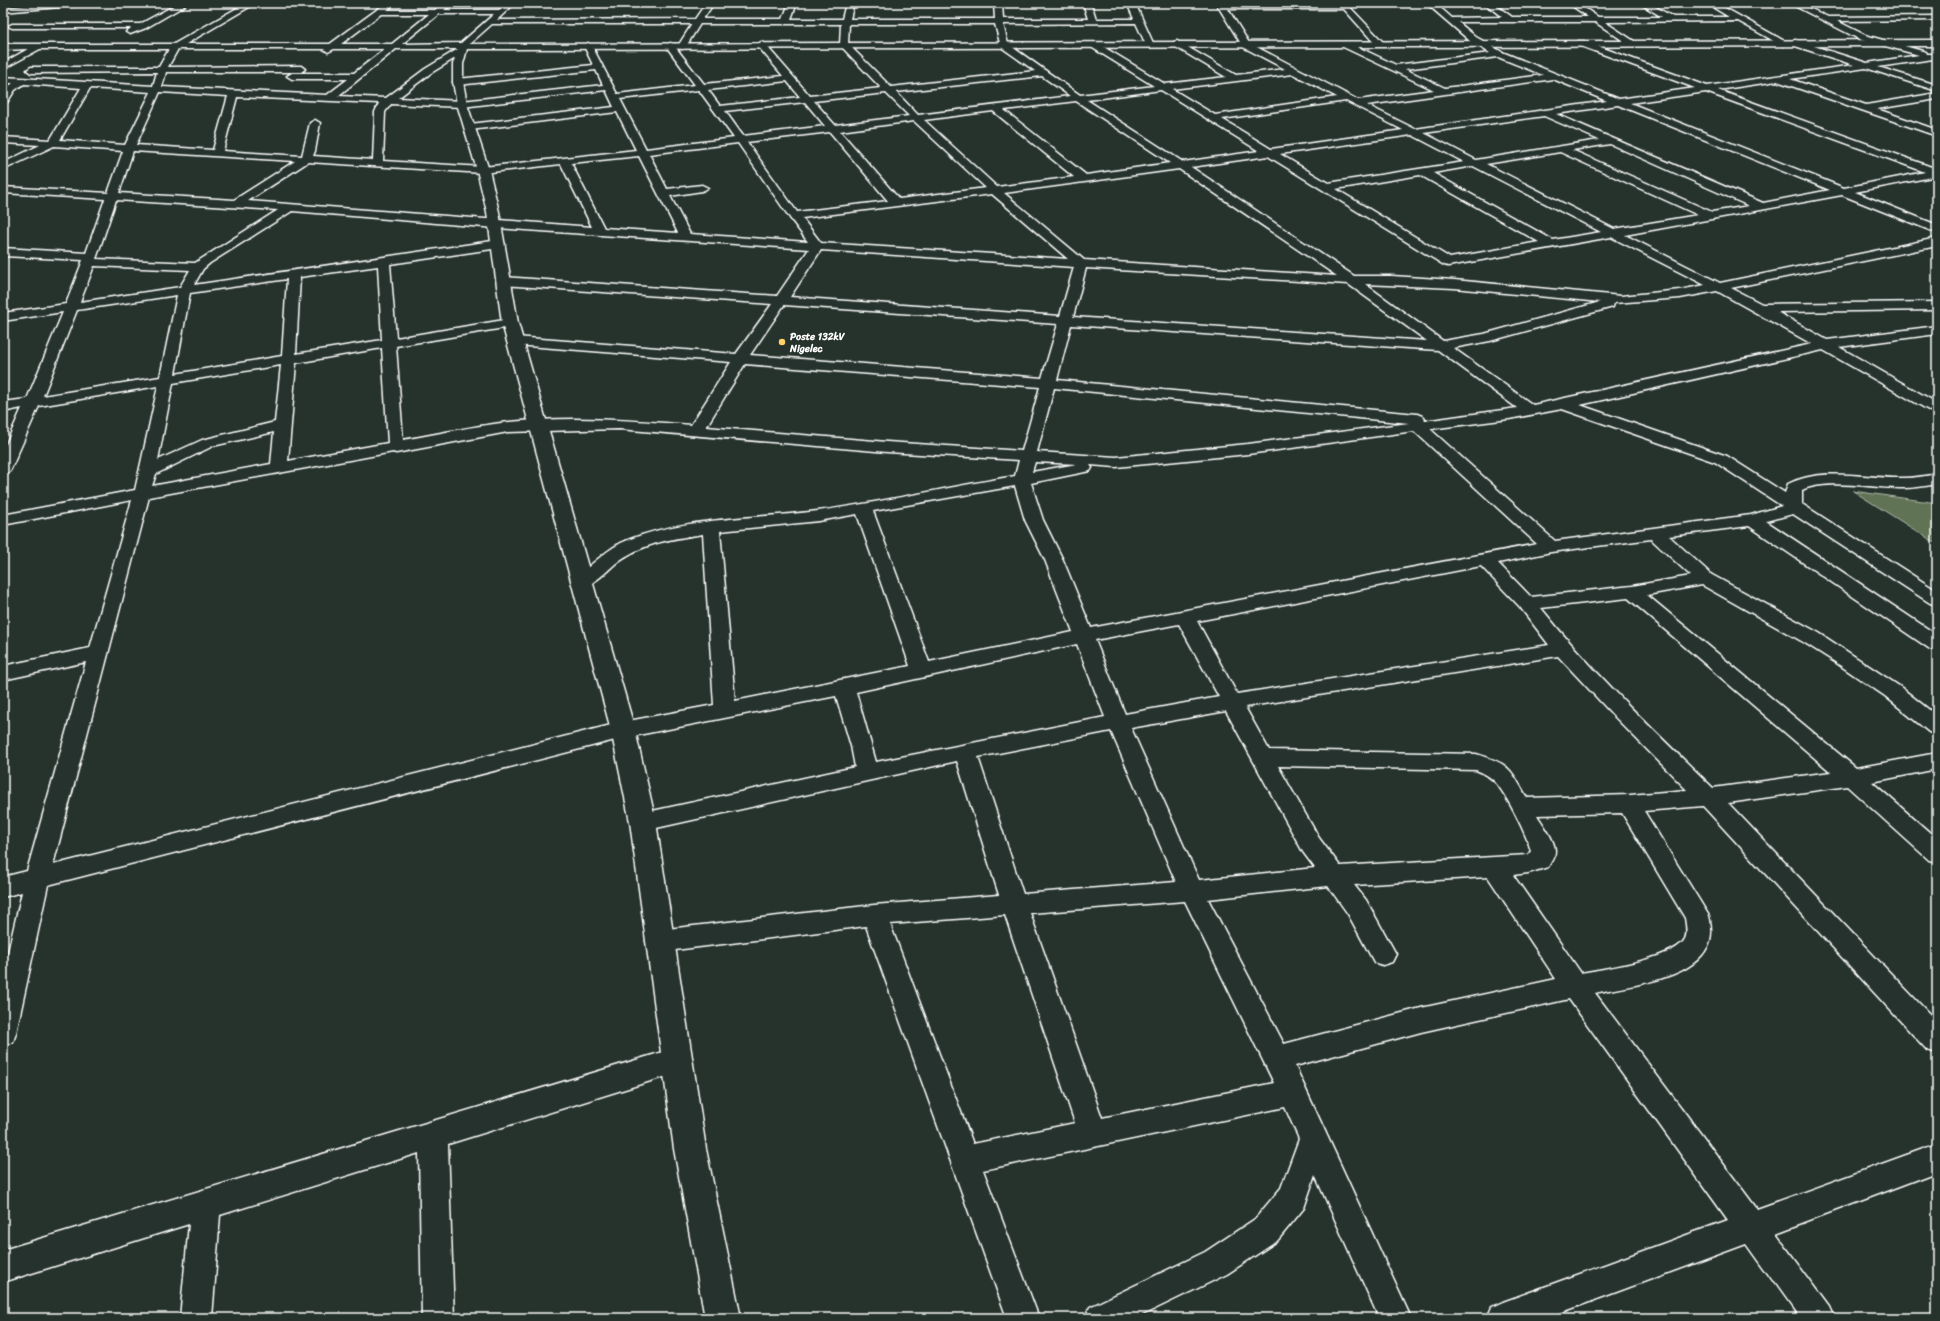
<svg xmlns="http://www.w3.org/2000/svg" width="1940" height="1321" viewBox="0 0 1940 1321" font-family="Sriracha,sans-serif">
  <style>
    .green { fill: #607355; stroke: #b0b9aa }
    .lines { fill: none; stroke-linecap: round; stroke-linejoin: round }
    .street-casing { stroke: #fff; stroke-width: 3 }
    .secondary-casing { stroke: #fff; stroke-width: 3 }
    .street { fill: #26332d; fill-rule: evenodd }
    .secondary { fill: #26332d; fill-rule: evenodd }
    .poi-dot { fill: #ffd166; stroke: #26332d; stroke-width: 1.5 }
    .labels { text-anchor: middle; stroke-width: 3; stroke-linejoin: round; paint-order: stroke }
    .far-poi-label { font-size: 10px; font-weight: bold; fill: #fff; stroke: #26332d; text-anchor: start }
  </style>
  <rect width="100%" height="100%" fill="#26332d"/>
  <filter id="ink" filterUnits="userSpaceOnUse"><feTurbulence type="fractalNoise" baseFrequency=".025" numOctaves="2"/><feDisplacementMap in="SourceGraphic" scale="8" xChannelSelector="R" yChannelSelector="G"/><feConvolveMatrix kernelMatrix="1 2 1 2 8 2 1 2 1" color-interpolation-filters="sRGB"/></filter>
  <g filter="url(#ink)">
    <path class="green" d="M1853 491 1937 503V544Z"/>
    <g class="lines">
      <defs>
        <g id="street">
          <path d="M56 3H86L82 5 3 12V8Z"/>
          <path d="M179 3H189L146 28 130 34 126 32 131 28H12L8 26 12 24H140Z"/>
          <path d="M246 3H256L186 44H330L386 3H395L387 10H435L443 3H452L444 10H499L506 3H515L497 20 695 19 706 3H714L703 19H783L789 3H797L791 19H842L846 3H854L850 19H995L994 3H1002L1003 19H1088L1083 3H1091L1096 19H1134L1127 3H1135L1154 45 1153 47H1147L1136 23 1003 24 1008 44 1080 95 1154 86 1091 47V43H1097L1165 84 1226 77 1174 46V42L1177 41 1236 75 1285 69 1243 47 1216 3H1224L1225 5H1339L1338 3H1346L1383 42V46H1377L1344 9H1228L1249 43 1358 100 1434 90 1341 46V42H1347L1396 65 1490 53 1470 41 1426 3H1435L1452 18 1502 17 1484 3H1493L1512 17H1588L1568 3H1577L1598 17H1662L1639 3H1649L1673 17H1729L1706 3H1716L1788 43 1784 46 1781 45 1738 21 1605 22 1634 41 1635 43 1631 46 1595 22H1458L1476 37 1502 52 1619 99 1695 88 1578 45V41H1584L1707 86 1854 65 1792 45 1791 43 1795 40 1867 63 1919 55 1859 39 1789 3H1799L1828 17 1937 16V20L1837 21 1865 35 1926 52 1927 54H1936L1937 56 1933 59 1878 67 1937 85V91L1866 68 1790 79 1866 105 1937 93V99L1877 109 1937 130V136L1777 81 1718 90 1937 169V176L1855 192 1937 225V233L1842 195 1625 235 1720 283 1937 238V246L1731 288 1762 304 1937 302V310L1777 312 1827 340 1937 326V334L1839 347 1937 403V414L1932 412 1823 350 1580 405 1727 456 1785 493 1788 484C1824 466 1866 479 1903 478 1915 478 1926 476 1937 474V484C1926 486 1914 488 1903 488 1875 489 1827 478 1802 490V504L1937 591V605L1930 603 1793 514 1766 521 1937 635V650L1930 649 1749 526 1669 536 1712 575 1819 633 1899 686 1937 716V735L1929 732 1885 696 1835 662 1805 643 1702 585 1647 595 1856 768 1937 753V769L1872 782 1937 839V862L1929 860 1847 786 1728 803 1937 1022V1053L1927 1050 1703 806 1644 811 1709 916C1711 924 1712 932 1710 940 1699 980 1629 985 1595 993L1757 1209 1937 1144V1172L1775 1233 1830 1307 1835 1318H1799L1746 1244 1546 1318H1487L1492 1307 1503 1302 1728 1220 1569 999 1421 1032 1295 1066 1411 1318H1379L1315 1175 1304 1208 1277 1241 1227 1274 1136 1318H1085L1090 1307 1205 1252 1255 1219 1281 1188 1299 1139 1285 1107 983 1170 1039 1318H1007L866 926 659 952 650 949 646 941 650 933 659 930 874 905 999 895 957 761 643 831 635 828 631 822 635 816 643 813 855 767 851 746 836 696 623 738 48 885 16 1033 13 1042 3 1045V974L22 892 3 897V877L27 871 86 662 3 680V666L90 648 132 500 3 525V515L135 490 158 386 39 406 11 469 9 472 3 474V451L22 408 3 412V402L27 399 63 312 3 321V313L66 304 83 260 3 256V248L86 253 105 199 3 193V187L108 193 123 151 54 146 3 170V163L40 145 3 143V137L50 140 81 88 24 84 15 90 6 104 3 105C3 95 4 89 13 83H3V77L153 86 157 72 31 73 27 70 31 67H159L169 49H40L3 69V63L28 49 3 50V44H174ZM381 14H429L392 44H341ZM439 14H494L461 43 402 44ZM492 24H692L678 46 682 49 685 48 700 24H841L840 45 881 88 810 96 764 43 761 42 757 45 783 76 704 84 673 44 670 43 666 46 695 85 617 94 592 46 588 43 584 46 593 65 458 79 453 82 458 85 596 70 603 85 462 101 398 98 431 73 465 52 466 50 465 48ZM849 24H995L1001 47 1035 71 891 87 848 44ZM178 49H324L328 52 334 49H385L354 73H292L287 76 292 79H348L327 95 162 87 166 72H301L305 69 301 66 168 67ZM396 49H458L425 69 386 98 338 96ZM1498 57 1543 75 1445 88 1405 69ZM1293 74 1337 97 1215 115 1172 89ZM1042 76 1070 96 918 115 896 92ZM1553 79 1607 101 1415 129 1367 105ZM787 81 800 97 720 106 708 90ZM90 88 151 92 125 145 60 140ZM606 90 614 107 470 124 465 127 470 130 617 112 636 150 483 167 383 161 385 112 391 104 462 107ZM699 90 734 138 646 149 620 99ZM1161 90 1259 151 1183 162 1087 100ZM160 92 228 96 213 150 136 145ZM1706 92 1925 172 1844 188 1630 103ZM886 93 909 116 835 125 814 101ZM237 97 379 103 375 112 373 160 313 156 315 151 320 123 315 120 310 123 302 156 223 151ZM1076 101 1170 163 1086 175 1004 110ZM1346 101 1403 130 1271 149 1222 119ZM805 102 825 126 743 136 725 111ZM1618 105 1830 190 1763 203 1556 114ZM993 111 1074 177 997 187 924 120ZM1544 116 1599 140 1476 160 1424 133ZM914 121 986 188 899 199 840 131ZM830 132 888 201 797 212 747 142ZM1412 135 1464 162 1328 183 1280 154ZM738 143 790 218 808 242 690 234 670 196 702 191 708 188 702 185 667 189 649 154ZM1610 144 1749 206 1712 212 1572 150ZM133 151 295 161 234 200 119 193ZM1560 152 1698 215 1614 229 1486 164ZM639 156 678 233 604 228 571 163ZM1268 156 1444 265 1448 266 1611 237 1705 285 1680 290 1621 296 1454 280 1392 276H1354L1191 167ZM308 162 483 173 561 164 592 227 248 201ZM1473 166 1601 232 1553 240 1433 173ZM1179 169 1337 276 1084 260 1004 193ZM1420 175 1539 242 1450 258 1336 189ZM992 194 1068 259 821 243 802 218ZM116 200 278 210 195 263 96 259ZM292 211 496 228 809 249 777 296 503 277 498 278 497 281 498 284 503 285 772 304 736 354 515 337 510 338 508 341 510 344 515 345 731 362 691 425C631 420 569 416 509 422 473 426 438 434 403 440L396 346 510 327 515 326 517 323 515 320 510 319 396 338 390 264 499 248 505 244 499 240 194 285 203 269 210 263ZM821 250 1074 267 1060 316 790 297ZM94 266 190 270 180 287 80 302ZM378 266 382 340 296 354 300 277ZM1086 268 1348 284 1427 341 1073 317ZM287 279 282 356 175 374 190 293ZM1365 284 1454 288 1600 302 1484 334 1443 341ZM1717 291 1812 344 1533 405 1453 348 1490 341 1613 307 1614 303 1680 298ZM177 295 160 377 43 396 77 310ZM784 305 1058 324 1042 378 750 355ZM1071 325 1438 350 1517 408 1424 421 1425 419 1422 416 1417 414 1057 380ZM382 348 388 443 288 461 296 363ZM745 364 1040 387 1022 451 887 442 706 427ZM281 365 275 422 202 440 158 460 173 383ZM1054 388 1409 423 1248 444 1116 457 1037 452ZM1562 409 1715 462 1782 506 1751 515 1555 541 1430 429 1509 419ZM619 429 887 452 1019 460 1015 476C949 487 884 502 818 511 757 519 685 517 628 540 609 547 592 565 576 577L574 581 576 585C594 589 607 569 620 560 647 542 672 539 703 534L714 705 623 722 53 865 149 497 393 452 396 453 508 432ZM1414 431 1537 544 1091 628 1063 560 1043 520 1031 483 1090 471 1092 468 1090 465 1116 467 1248 454ZM274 432 271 464 152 486 156 474 213 446ZM1035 462 1077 464 1032 472ZM1015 486 1025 520 1045 560 1073 632 929 662 873 511ZM857 514 910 666 735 701 720 531 819 521ZM1651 539 1691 576 1632 586 1531 597 1498 563 1551 552ZM1481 566 1520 607 1549 645 1237 694 1197 621ZM1628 598 1831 772 1713 788C1653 730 1593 673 1541 608ZM1179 624 1219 697 1125 714 1095 640ZM1077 644 1105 717 876 762 856 692ZM1558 656 1614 716 1687 790 1630 795 1527 798C1510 768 1510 764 1476 754L1269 750 1245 707ZM1226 711 1303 852 1315 868 1199 880 1131 728ZM1111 731 1176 882 1023 894 978 757ZM1278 766 1476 770C1484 773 1491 777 1497 784 1508 798 1526 833 1531 851L1528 855 1340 866 1319 838ZM1622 813 1685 918C1686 924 1688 933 1685 939 1675 959 1603 969 1581 973L1513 875 1528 873 1548 867C1551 862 1555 856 1555 851 1555 840 1543 825 1537 815ZM1488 877 1556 979 1421 1008 1284 1044 1208 899 1328 886 1348 914 1374 962 1383 965 1392 962 1396 954 1366 900 1354 885ZM1185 901 1274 1083 1102 1118 1030 913ZM1005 915 1075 1123 973 1144 890 924Z"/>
          <path d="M676 1048 686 1052 690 1061 686 1070 448 1144 454 1318H422L419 1153 220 1215 212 1318H180L189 1224 3 1282V1250Z"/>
        </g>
        <path id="secondary" d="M1937 40V46L467 49 463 64V82L467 104 489 170 499 212 518 323 635 730 656 822 706 1149 741 1318H705L674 1149 630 822 611 730 502 323 487 212 477 170 457 104 453 82V64L460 44Z"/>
      </defs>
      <use href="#street" class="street-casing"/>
      <use href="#secondary" class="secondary-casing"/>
      <use href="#street" class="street"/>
      <use href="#secondary" class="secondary"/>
    </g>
  </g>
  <circle class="poi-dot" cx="782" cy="342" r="4"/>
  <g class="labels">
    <g class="far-poi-label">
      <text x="790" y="340">Poste 132kV<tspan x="790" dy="12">Nigelec</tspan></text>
    </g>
  </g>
  <rect width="1940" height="1321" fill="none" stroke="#26332d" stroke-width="16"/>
  <rect x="8" y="8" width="1924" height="1305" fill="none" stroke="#fff" stroke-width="1.5" filter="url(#ink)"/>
</svg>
